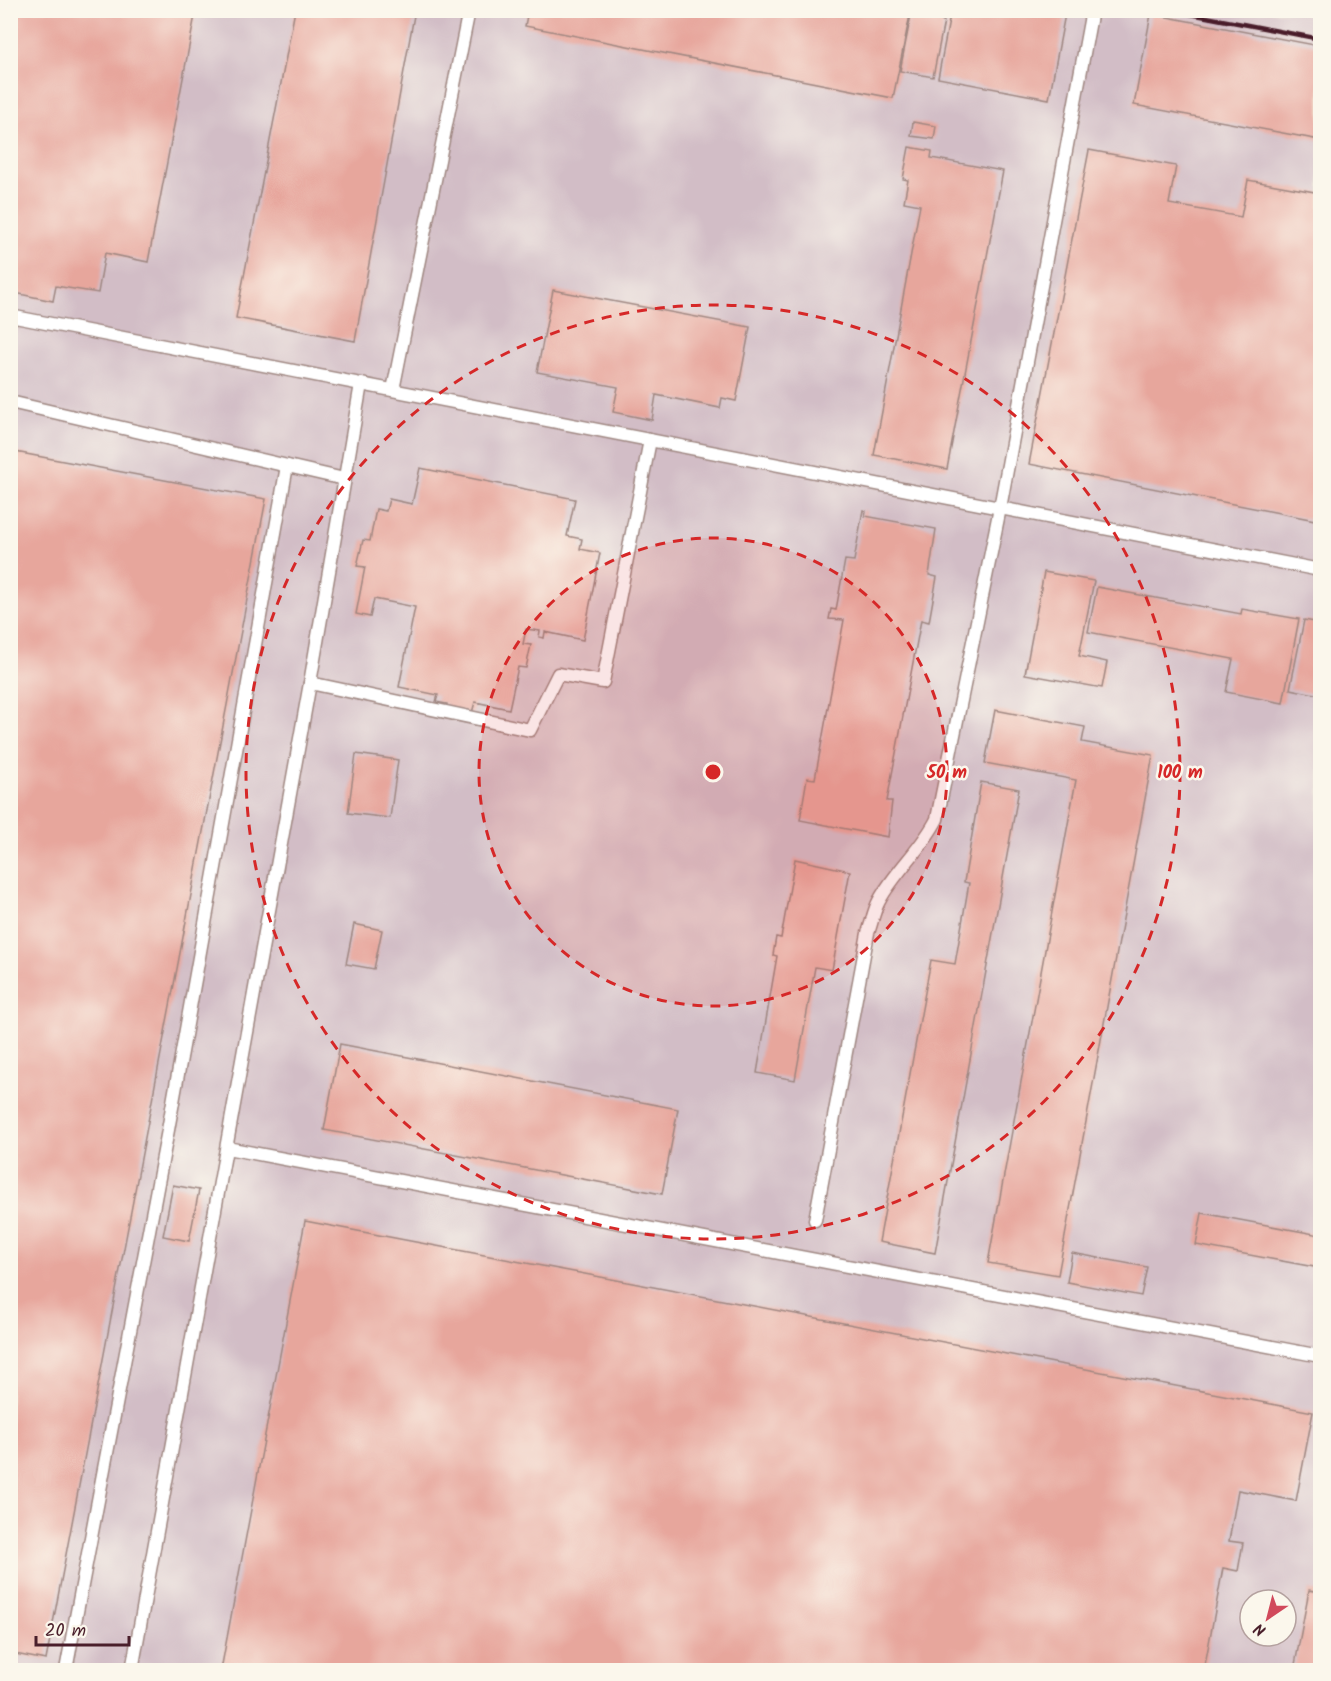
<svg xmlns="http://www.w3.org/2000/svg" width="1331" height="1681" viewBox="0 0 1331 1681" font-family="Kalam,sans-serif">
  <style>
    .industrial { fill: #d2bdc6; fill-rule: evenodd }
    .building { fill: #e7a69c }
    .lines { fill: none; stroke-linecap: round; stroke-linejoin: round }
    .lane-casing { stroke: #9e8680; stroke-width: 15 }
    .lane { stroke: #fff; stroke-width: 12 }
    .rail { stroke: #4a1f2b; stroke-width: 4.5 }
    .ring { fill: none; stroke: #d62828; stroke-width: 3; stroke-dasharray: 10 8 }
    .centre { fill: #d62828; stroke: #fbf7ec; stroke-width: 3 }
    .ring-label { font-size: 18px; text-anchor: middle; font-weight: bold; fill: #d62828; stroke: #fbf7ec; stroke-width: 5; stroke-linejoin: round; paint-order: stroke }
  </style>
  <rect width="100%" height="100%" fill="#fbf7ec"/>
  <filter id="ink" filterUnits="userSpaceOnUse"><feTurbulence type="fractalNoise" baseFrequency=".0167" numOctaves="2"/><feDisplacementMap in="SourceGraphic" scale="12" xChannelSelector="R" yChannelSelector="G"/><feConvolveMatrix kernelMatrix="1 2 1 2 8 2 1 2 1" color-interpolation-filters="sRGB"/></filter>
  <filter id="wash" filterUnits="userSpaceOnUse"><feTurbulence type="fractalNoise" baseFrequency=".008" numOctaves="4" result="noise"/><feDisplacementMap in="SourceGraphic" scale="24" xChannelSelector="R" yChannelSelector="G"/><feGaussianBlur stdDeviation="1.35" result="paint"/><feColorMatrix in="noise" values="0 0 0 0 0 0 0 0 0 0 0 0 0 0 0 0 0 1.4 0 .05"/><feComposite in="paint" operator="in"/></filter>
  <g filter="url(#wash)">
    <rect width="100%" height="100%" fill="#f2edd6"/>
    <path class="industrial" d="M11 11H1320V1670H11ZM1250 1600H1286V1636H1250Z"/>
    <g id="blocks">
      <g class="building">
        <path d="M10 10H196L148 262 105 253 98 293 56 286 53 301 10 292Z"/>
        <path d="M295 10H415L355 341 236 318Z"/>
        <path d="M528 10H911L893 98 525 26Z"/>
        <path d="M951 10H1045L1065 14 1049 99 938 78Z"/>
        <path d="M1151 14 1320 46V140L1134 105Z"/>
        <path d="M911 15 944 21 933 77 900 71Z"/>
        <path d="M913 122 936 126 934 139 911 136Z"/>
        <path d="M909 147 932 151 931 158 1003 171 947 469 874 455 920 205 904 202 908 180 903 179Z"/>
        <path d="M1089 150 1176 166 1169 204 1241 217 1248 180 1320 193V521L1029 464Z"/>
        <path d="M553 290 750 327 736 401 722 398 720 408 656 395 652 420 613 412 618 387 537 372Z"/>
        <path d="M10 451 266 499 46 1660 10 1653Z"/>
        <path d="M420 468 575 499 567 536 582 539 580 549 600 553 583 640 545 632 544 638 539 637 540 631 526 629 523 644 531 645 526 668 518 667 509 709 475 702 472 713 446 708 447 704 436 702 438 695 399 687 415 607 374 599 370 617 356 614 365 567 357 566 363 540 370 541 376 509 386 511 389 499 412 504Z"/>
        <path d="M863 510 866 511 865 516 936 529 929 575 937 577 929 622 921 620 887 801H892L888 837 800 820 807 778 815 779 844 620 829 619 831 609 836 610 845 560 854 561Z"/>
        <path d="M1044 572 1094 581 1079 656 1107 662 1102 688 1025 674Z"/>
        <path d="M1097 587 1241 614 1242 609 1299 619 1283 703 1226 692 1233 659 1088 632Z"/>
        <path d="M1304 620 1320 623V695L1290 689Z"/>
        <path d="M995 710 1085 727 1082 742 1153 755 1058 1275 988 1263 1076 780 985 763Z"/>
        <path d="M356 754 398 760 390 818 348 813Z"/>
        <path d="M981 782 1019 789 935 1253 879 1242 931 960 955 964 969 883 964 882Z"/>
        <path d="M795 859 850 871 832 970 815 967 795 1080 757 1073 777 956 773 955 776 937 781 938Z"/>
        <path d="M354 924 382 930 374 969 346 964Z"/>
        <path d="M340 1044 678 1109 662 1194 324 1130Z"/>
        <path d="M173 1185 199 1190 189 1241 163 1236Z"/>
        <path d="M1202 1213 1320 1235V1268L1196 1245Z"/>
        <path d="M305 1221 1313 1412 1296 1501 1238 1490 1229 1541 1243 1543 1238 1571 1223 1568 1204 1670H221Z"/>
        <path d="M1072 1253 1147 1267 1141 1296 1067 1282Z"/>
        <path d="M1309 1590 1320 1592V1670H1294Z"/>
      </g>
    </g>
  </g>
  <g filter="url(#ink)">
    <use href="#blocks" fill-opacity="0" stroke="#9e8680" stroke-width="1.5"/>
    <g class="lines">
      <defs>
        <g id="lane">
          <path d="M10 316 1320 570"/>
          <path d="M393 390 469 10"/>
          <path d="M10 402 344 479"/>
          <path d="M310 683 530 730 558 674 603 682 650 440"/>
          <path d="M227 1148 1320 1356"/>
          <path d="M815 1220 868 933C872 922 874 910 879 901 895 871 922 849 937 819L1000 508 1092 10"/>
          <path d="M66 1670 168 1130 287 466"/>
          <path d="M132 1670 310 683 361 384"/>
        </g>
      </defs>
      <use href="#lane" class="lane-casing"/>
      <use href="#lane" class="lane"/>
      <path class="rail" d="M1170 10 1320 39"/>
    </g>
  </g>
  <circle cx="713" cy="772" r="234" fill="#d62828" fill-opacity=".12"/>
  <g class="ring">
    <circle cx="713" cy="772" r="234"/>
    <circle cx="713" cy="772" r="467"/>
  </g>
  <circle cx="713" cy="772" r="9" class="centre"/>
  <g class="ring-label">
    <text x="947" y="778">50 m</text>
    <text x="1180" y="778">100 m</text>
  </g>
  <rect width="1331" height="1681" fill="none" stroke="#fbf7ec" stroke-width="36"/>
  <g transform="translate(1268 1618) rotate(215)"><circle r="28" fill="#fbf7ec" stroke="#b4a19f" stroke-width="1.5"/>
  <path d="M0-4.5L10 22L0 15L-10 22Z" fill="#d1495b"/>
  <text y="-9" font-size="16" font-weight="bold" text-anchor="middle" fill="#4a1f2b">N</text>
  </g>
  <path d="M36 1636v9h93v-9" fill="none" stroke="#4a1f2b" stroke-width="3"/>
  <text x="45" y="1636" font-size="18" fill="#4a1f2b" stroke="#fbf7ec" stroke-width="4.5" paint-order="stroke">20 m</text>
</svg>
